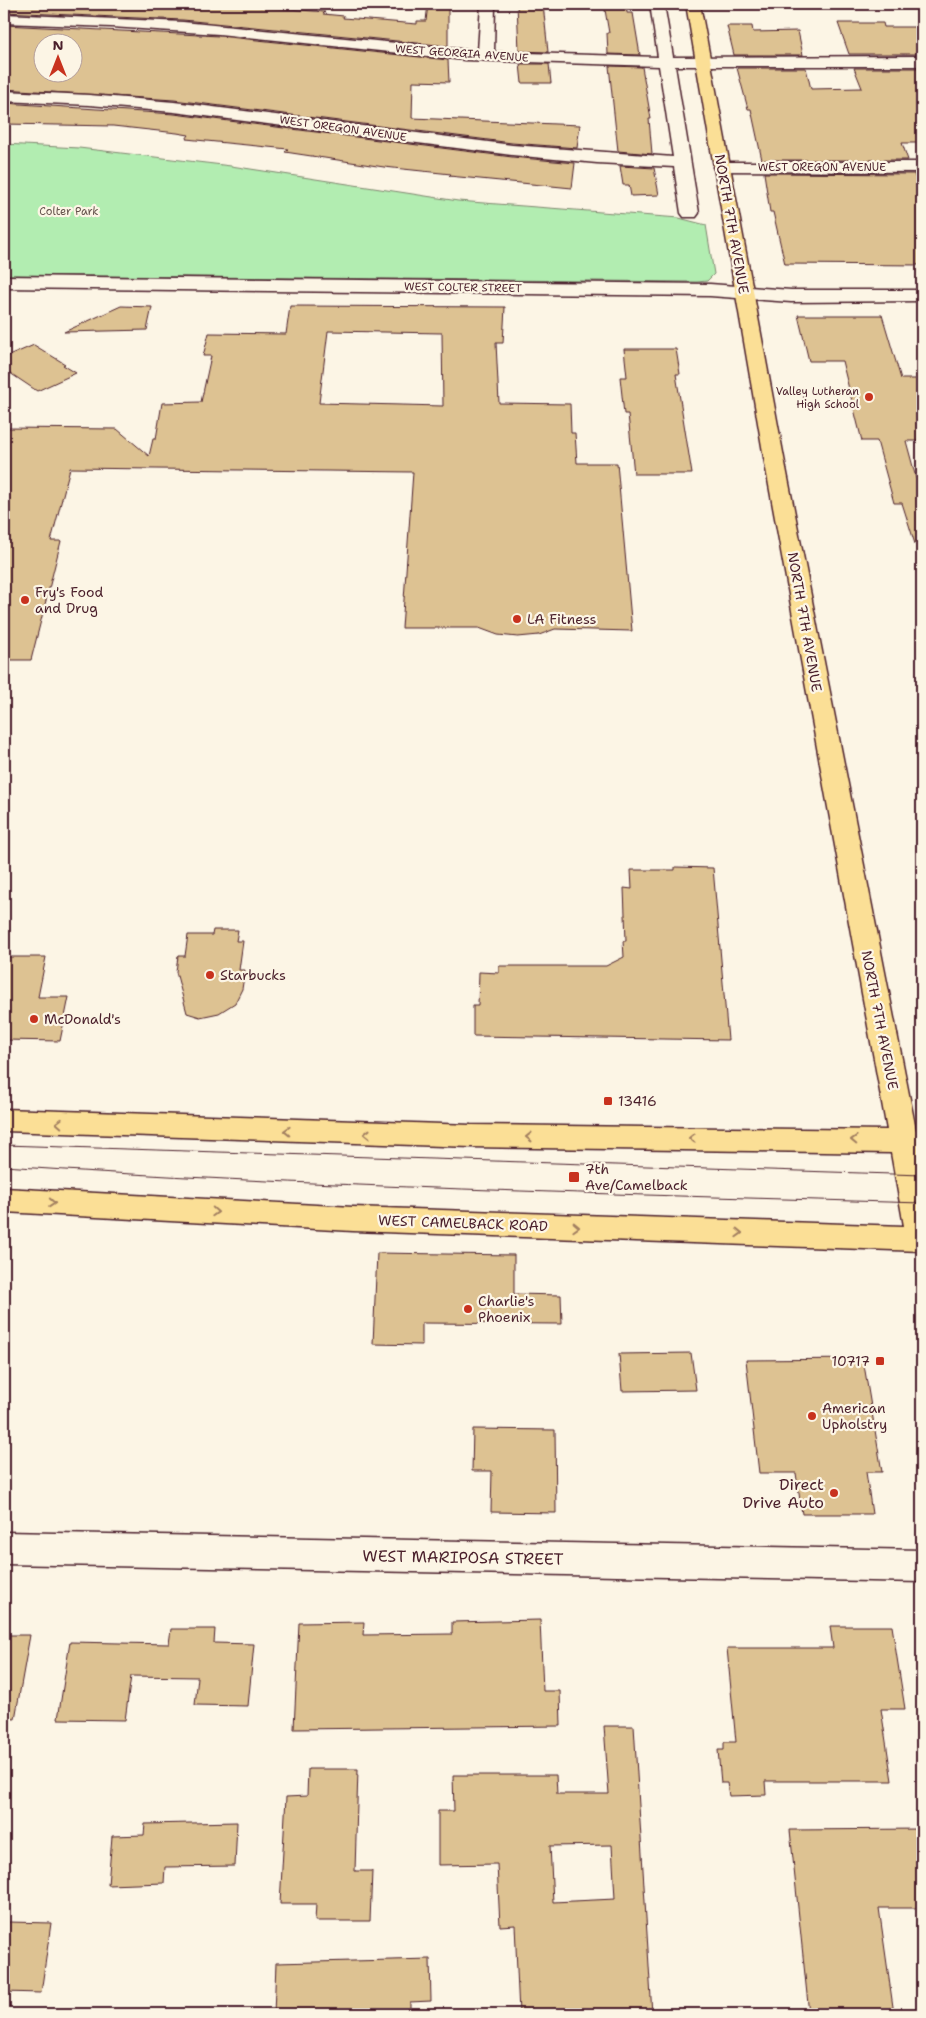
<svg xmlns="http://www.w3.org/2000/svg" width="926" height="2018" viewBox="0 0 926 2018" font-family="'Shantell Sans',sans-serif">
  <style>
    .green { fill: #b2edb1; stroke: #7e866e }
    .building { fill: #ddc292; stroke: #4a1f2b; fill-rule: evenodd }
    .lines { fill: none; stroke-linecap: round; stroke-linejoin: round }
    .minor-casing { stroke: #4a1f2b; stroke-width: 3 }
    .major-casing { stroke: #4a1f2b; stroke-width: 3 }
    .minor { fill: #fcf5e5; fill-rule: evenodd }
    .major { fill: #fbdf96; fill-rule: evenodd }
    .tram { stroke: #4a1f2b; stroke-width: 1 }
    .oneway { stroke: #a27f60 }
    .poi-dot { fill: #c8321e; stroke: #fcf5e5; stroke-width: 2 }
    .labels { text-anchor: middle; stroke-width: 4.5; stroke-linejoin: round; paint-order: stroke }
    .far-street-label { font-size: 11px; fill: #4a1f2b; stroke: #fcf5e5 }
    .far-park-label { font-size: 11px; fill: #64524c; stroke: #fcf5e5 }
    .far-poi-label { font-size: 11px; fill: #4a1f2b; stroke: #fcf5e5; text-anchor: end }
    .street-label { font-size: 14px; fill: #4a1f2b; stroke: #fcf5e5 }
    .poi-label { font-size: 14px; fill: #4a1f2b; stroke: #fcf5e5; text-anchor: start }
    .near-poi-label { font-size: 16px; fill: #4a1f2b; stroke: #fcf5e5; text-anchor: end }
    .near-street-label { font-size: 16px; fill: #4a1f2b; stroke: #fcf5e5 }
  </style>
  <rect width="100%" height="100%" fill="#fcf5e5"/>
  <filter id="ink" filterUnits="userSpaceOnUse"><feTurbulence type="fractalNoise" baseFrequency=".02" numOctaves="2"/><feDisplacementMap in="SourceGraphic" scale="10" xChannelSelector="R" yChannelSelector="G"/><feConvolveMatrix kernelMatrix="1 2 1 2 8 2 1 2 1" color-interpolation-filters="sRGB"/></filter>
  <g filter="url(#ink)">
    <path class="green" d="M4 144 79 148 231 166 458 201 679 218 706 225 714 274 707 281 697 282 4 275Z"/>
    <g class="building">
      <path d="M4 4H227L325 12 323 14 344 16 343 18 417 24V21H426L428 4H448V46L183 20 4 12Z"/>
      <path d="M517 4H543L548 52 519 51Z"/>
      <path d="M604 4H626L627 13H633L640 55 608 54 607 33H609Z"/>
      <path d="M838 23H883L884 27H922V54H849Z"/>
      <path d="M4 25 219 36 448 60 449 82 413 81 412 118 580 125 577 148 512 143 174 100 4 89ZM42 42H72V72H42Z"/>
      <path d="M727 26H752L753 32 798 31 803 55H734Z"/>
      <path d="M520 64H549L551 83H522Z"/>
      <path d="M609 66 642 67 651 119H649L652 154 618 151Z"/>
      <path d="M737 68H806L811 89 862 88 854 68H922V143H902L908 160H762L751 109H748Z"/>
      <path d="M4 103 174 114 512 157 575 163 572 188 449 176 451 174 384 167 285 152 288 149 186 139 189 135 177 133 113 126 4 124Z"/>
      <path d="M620 166 654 168 659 195 631 196 629 185H623Z"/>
      <path d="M764 173 914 174 922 195V265L785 264 773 212H770Z"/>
      <path d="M121 306 152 307 147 330 64 332Z"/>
      <path d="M290 306 505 307 503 343H496L499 403 570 404 571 433H575L577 463H617L632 631 555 629 539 635 518 637 498 635 479 628H402L413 472 70 468 51 541H61L31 660H4V428L117 429 149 456 153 439H156L162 403 201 402 211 356H203L209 333 286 334ZM328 331 442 333 443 406 319 403Z"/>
      <path d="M798 315H882L901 379H922V441H906L922 500V542L915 544 902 503H894L877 441H862L842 361H809Z"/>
      <path d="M34 345 65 364 63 365 76 373 37 391 4 369V358Z"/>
      <path d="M624 349H676L680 374H676L692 474H634L628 414H624L620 377H627Z"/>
      <path d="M675 867 713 868 728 1040 473 1036V1006H478L479 972 499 973V966H606L624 957 623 941H626L624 888 632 889 631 870H675Z"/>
      <path d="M213 930H238L236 941H243L239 970H245L242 989 235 1003 219 1013 200 1017 187 1013 176 972 178 956H185L188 935H212Z"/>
      <path d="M4 957H46L38 997H69L60 1041 4 1040Z"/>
      <path d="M377 1253 514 1255V1294L561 1295 562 1324 422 1323V1345L373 1344Z"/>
      <path d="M691 1353 696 1390 622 1391 619 1354Z"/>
      <path d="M863 1359 882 1472H866L872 1514H802L796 1473H759L746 1360Z"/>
      <path d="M473 1429 555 1430 556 1513 491 1512 492 1471H472Z"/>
      <path d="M540 1620 543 1691H560L561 1726 294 1729 299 1623 364 1622 363 1635 452 1634V1622Z"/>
      <path d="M830 1626H892L905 1709H881L892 1781H765L766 1795 729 1796 727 1783H721L718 1750H724V1742H736L727 1648H833Z"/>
      <path d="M171 1629H215L214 1643 254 1644 248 1706 195 1705 198 1677 131 1676 125 1720 58 1719 70 1642 169 1644Z"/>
      <path d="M4 1635H30L15 1719 4 1718Z"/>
      <path d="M604 1726H634L652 2014H519L515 1925 500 1926 497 1864 438 1865V1811H454L453 1775H556L557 1794H609ZM612 1845 615 1899 553 1902 550 1846Z"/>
      <path d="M308 1769H358L355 1871H372L370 1921H315L316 1904H280L286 1797 307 1796Z"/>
      <path d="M237 1822 235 1866 165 1867 164 1883 108 1885 112 1836 144 1835 145 1824Z"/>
      <path d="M922 1829V1908H879L894 2014H809L790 1830Z"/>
      <path d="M8 1922 51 1923 41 1993 4 1992V1949Z"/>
      <path d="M430 1959 431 2001 410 2002V2014H274L276 1963Z"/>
    </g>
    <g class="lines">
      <defs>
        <g id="minor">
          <path d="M481 4H495L494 52 658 57 650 4H664L673 57 922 56V66H675L699 213 696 217H684L681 213 674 167 597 163 512 155 174 112 89 105 4 101V91L89 95 174 102 512 145 673 157 659 66 465 60 219 34 111 27 4 23V14L183 22 478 51Z"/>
          <path d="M721 162H922V172L715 171 713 167 715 163Z"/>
          <path d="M4 276 710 284 791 290H922V301L791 302 710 296 4 288Z"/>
          <path d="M4 1532 922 1550V1582L4 1564Z"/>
        </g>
        <path id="major" d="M686 4H700L784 458 916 1130 922 1131V1153H920L922 1251 353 1231 4 1212V1188L353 1207 904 1226 891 1153 471 1147 4 1131V1109L471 1125 887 1130 764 458Z"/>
      </defs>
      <use href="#minor" class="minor-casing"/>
      <use href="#major" class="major-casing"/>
      <use href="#minor" class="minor"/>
      <use href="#major" class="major"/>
      <g class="tram">
        <path d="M4 1145 922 1175"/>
        <path d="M4 1166C309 1187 616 1194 922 1203"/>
      </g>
    </g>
    <defs><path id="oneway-chevron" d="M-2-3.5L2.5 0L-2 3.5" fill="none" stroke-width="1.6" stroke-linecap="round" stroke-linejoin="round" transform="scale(1.25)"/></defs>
    <g class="oneway">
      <use href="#oneway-chevron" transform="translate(59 1123) rotate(-177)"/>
      <use href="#oneway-chevron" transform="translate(287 1131) rotate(-178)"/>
      <use href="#oneway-chevron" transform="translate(367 1134) rotate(-179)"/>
      <use href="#oneway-chevron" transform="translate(529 1137) rotate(-180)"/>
      <use href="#oneway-chevron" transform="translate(692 1138) rotate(-180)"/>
      <use href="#oneway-chevron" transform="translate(854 1140) rotate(-178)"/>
      <use href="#oneway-chevron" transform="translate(52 1203) rotate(4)"/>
      <use href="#oneway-chevron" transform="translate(215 1212) rotate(3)"/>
      <use href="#oneway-chevron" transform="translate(576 1227) rotate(2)"/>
      <use href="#oneway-chevron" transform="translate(739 1233) rotate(2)"/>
    </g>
  </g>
  <g class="poi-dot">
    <circle cx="869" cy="397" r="5"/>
    <circle cx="25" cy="600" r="5"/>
    <circle cx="517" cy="619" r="5"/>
    <circle cx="210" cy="975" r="5"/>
    <circle cx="34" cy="1019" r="5"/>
    <rect x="603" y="1096" width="10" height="10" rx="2.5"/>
    <rect x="568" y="1171" width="12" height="12" rx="2.5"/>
    <circle cx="468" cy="1309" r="5"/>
    <rect x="875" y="1356" width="10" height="10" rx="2.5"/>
    <circle cx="812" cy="1416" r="5"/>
    <circle cx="834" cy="1493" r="5"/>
  </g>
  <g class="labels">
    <g class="far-street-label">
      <text transform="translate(462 53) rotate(4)" y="4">WEST GEORGIA AVENUE</text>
      <text transform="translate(343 128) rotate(8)" y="4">WEST OREGON AVENUE</text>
      <text x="822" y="171">WEST OREGON AVENUE</text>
      <text transform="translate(463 287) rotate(1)" y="4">WEST COLTER STREET</text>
    </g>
    <g class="far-park-label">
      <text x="69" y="215">Colter Park</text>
    </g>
    <g class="far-poi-label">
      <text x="859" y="395">Valley Lutheran<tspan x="859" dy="13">High School</tspan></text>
    </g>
    <g class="street-label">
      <text transform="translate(732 224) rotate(80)" y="5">NORTH 7TH AVENUE</text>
      <text transform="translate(805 622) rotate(80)" y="5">NORTH 7TH AVENUE</text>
      <text transform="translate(880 1020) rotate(79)" y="5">NORTH 7TH AVENUE</text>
      <text transform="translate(463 1223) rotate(2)" y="5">WEST CAMELBACK ROAD</text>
    </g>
    <g class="poi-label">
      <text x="35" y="597">Fry's Food<tspan x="35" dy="16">and Drug</tspan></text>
      <text x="527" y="624">LA Fitness</text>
      <text x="220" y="980">Starbucks</text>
      <text x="44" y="1024">McDonald's</text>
      <text x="618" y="1106">13416</text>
      <text x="585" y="1174">7th<tspan x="585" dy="16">Ave/Camelback</tspan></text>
      <text x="478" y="1306">Charlie's<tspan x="478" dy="16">Phoenix</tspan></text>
      <text x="870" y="1366" text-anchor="end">10717</text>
      <text x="822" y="1413">American<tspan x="822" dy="16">Upholstry</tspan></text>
    </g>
    <g class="near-poi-label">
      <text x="824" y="1490">Direct<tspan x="824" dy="18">Drive Auto</tspan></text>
    </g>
    <g class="near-street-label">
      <text transform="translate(463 1557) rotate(1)" y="6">WEST MARIPOSA STREET</text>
    </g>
  </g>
  <rect width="926" height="2018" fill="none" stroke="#fcf5e5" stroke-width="20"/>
  <rect x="10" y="10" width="906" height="1998" fill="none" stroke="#4a1f2b" stroke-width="2" filter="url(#ink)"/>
  <g transform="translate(58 58)"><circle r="24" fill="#fcf5e5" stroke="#b59f9b"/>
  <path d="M0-4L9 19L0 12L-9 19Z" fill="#c8321e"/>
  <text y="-8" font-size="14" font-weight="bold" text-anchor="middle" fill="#4a1f2b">N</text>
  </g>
</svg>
